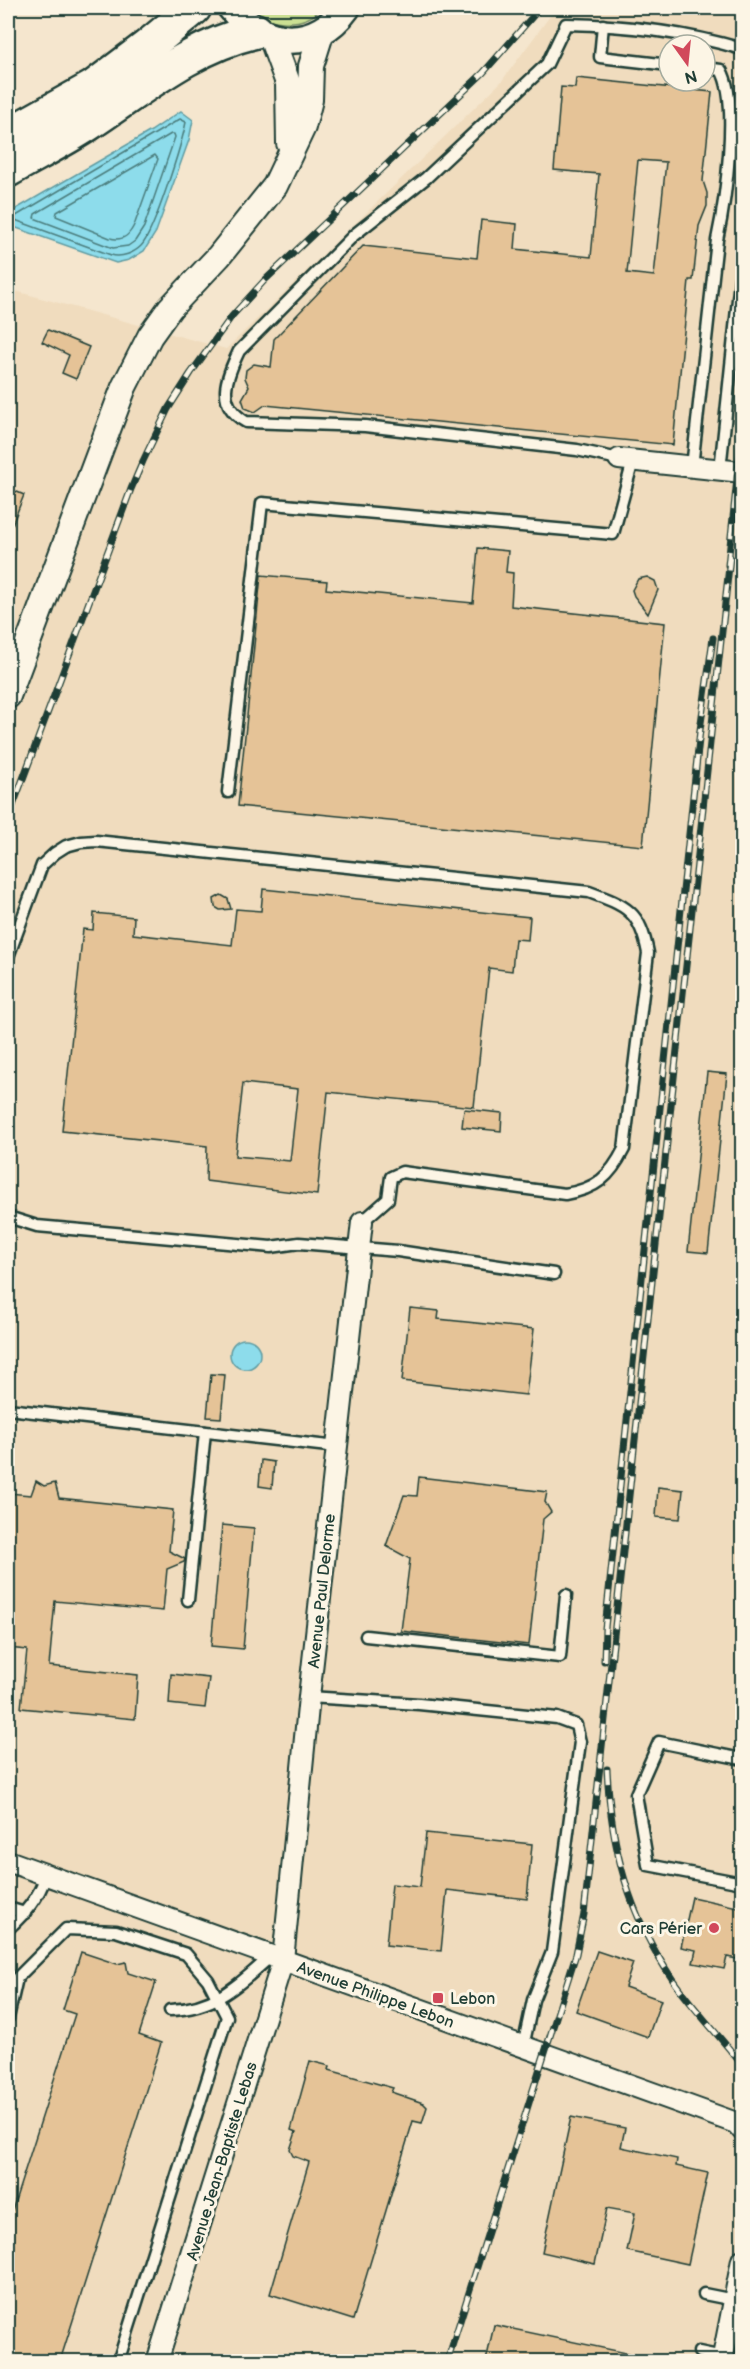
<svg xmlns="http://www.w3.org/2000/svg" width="750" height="2369" viewBox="0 0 750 2369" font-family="'Balsamiq Sans',sans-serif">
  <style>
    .built { fill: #f0dcbe; fill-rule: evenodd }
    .green { fill: #cbdf93; stroke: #758e64; stroke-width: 1.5 }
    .water { fill: #8ddceb; stroke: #619ca2; stroke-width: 1.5 }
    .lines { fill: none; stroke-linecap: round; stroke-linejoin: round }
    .shore { stroke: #4b7d7d; stroke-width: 1.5 }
    .building { fill: #e5c397; stroke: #1f3d34; stroke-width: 1.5; fill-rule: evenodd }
    .service-casing { stroke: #1f3d34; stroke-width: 15 }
    .minor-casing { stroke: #1f3d34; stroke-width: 24 }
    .tertiary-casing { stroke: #1f3d34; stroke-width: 28 }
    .secondary-casing { stroke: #1f3d34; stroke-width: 32 }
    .trunk-casing { stroke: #1f3d34; stroke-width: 38 }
    .service { stroke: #fcf5e5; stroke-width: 10 }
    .minor { stroke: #fcf5e5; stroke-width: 20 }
    .tertiary { stroke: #fcf5e5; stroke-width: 24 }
    .secondary { stroke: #fcf5e5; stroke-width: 27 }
    .trunk { stroke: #fcf5e5; stroke-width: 33 }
    .rail-casing { stroke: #1f3d34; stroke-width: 7 }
    .rail { stroke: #fcf5e5; stroke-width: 4.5; stroke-dasharray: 14; stroke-linecap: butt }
    .poi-dot { fill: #d1495b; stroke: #fcf5e5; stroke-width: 2 }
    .labels { text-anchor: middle; stroke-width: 6; stroke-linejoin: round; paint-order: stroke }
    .street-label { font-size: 16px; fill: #1f3d34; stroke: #fcf5e5 }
    .poi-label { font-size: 16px; fill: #1f3d34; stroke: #fcf5e5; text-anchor: end }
  </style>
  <rect width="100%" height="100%" fill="#f5e6ce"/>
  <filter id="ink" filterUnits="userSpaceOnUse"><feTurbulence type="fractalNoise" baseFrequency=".0167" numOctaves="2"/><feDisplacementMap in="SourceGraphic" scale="12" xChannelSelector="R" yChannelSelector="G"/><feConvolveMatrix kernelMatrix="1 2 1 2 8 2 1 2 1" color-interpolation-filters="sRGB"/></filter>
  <g filter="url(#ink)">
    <path class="built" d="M556 8H742V2361H8V289L226 349 501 82ZM669 45H705V81H669Z"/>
    <path class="green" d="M247 8H322C303 29 267 25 247 8Z"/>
    <g class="water">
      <path d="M181 111 193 120 189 140 156 232 144 251 129 260 116 263 8 225 9 213 151 131Z"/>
      <circle cx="245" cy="1354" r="15"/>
    </g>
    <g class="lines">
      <g class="shore">
        <path d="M180 119 186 122C182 143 154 233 141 246 134 253 122 258 111 255L15 220 16 216Z"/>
        <path d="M171 134H174L175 137 144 227 135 241 128 246 113 248 34 218 35 214Z"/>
        <path d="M155 155 158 159 135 223C130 235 123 242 110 238L56 216 57 212Z"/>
      </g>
    </g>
    <g class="building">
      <path d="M576 78 712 92 703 181 707 193V206L699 226 693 280H689L673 445 265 405 255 412 245 408 242 399 249 387 245 378 246 370 254 364 271 367 274 339 363 246 477 258 481 220 517 224 515 249 591 257 599 174 554 170 561 87 575 88ZM638 160 666 162 654 276 627 273Z"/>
      <path d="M48 330 89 347 76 379 62 373 69 355 42 342Z"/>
      <path d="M8 488 24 495 8 535Z"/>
      <path d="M478 548 508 551 506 572 513 573 511 606 665 623 643 846 238 806 261 575 327 581 326 589 473 603Z"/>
      <path d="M647 577 655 581 658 590 648 614 634 596 632 590 638 579Z"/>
      <path d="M263 889 530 917 528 940 515 939 512 971 489 968 474 1107 328 1092 317 1195 206 1181 207 1146 62 1131 83 929 93 930 94 913 134 917 133 934 232 945 236 909 261 911ZM243 1083 298 1089 290 1161 235 1156Z"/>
      <path d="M221 895 228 899 231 909 220 910 215 907 214 899Z"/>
      <path d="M707 1072 727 1074 708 1253 688 1251Z"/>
      <path d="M464 1109 502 1113 501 1131 462 1127Z"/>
      <path d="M410 1308 439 1311 438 1319 534 1329 526 1395 402 1381Z"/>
      <path d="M211 1374 225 1375 221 1418 207 1417Z"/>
      <path d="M261 1460 274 1462 272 1488 259 1486Z"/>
      <path d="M419 1477 547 1492 545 1502 551 1512 543 1519 529 1645 401 1631 410 1559 386 1546 404 1495 417 1496Z"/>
      <path d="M36 1481 44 1486 55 1483 59 1498 173 1510 169 1551 185 1559 184 1562 167 1569 163 1611 55 1601 49 1666 138 1675 135 1719 21 1708 27 1650 8 1648V1493L31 1495Z"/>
      <path d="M658 1487 683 1490 680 1519 656 1517Z"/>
      <path d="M222 1525 254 1528 243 1649 211 1646Z"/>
      <path d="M171 1674 209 1678 205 1708 169 1704Z"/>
      <path d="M426 1833 532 1844 527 1899 447 1890 441 1951 386 1945 392 1884 420 1887Z"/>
      <path d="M692 1897 742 1908V1960L727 1957 724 1969 693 1963 696 1950 681 1947Z"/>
      <path d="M597 1951 633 1963 625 1987 661 2000 648 2037 576 2011Z"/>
      <path d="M81 1952 117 1964 126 1962 128 1973 156 1982 139 2035 161 2043 60 2361H8V2223L75 2014 63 2010Z"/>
      <path d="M310 2061 330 2066 329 2070 393 2088 391 2092 423 2103 427 2107 422 2123 413 2121 353 2320 270 2294 309 2162 293 2156 290 2150 296 2132 291 2130Z"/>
      <path d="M571 2117 625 2128 621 2147 677 2159 676 2166 708 2173 688 2264 627 2251 635 2213 607 2208 595 2264 542 2252Z"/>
      <path d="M494 2325 636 2355 635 2361H486Z"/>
    </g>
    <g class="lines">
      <defs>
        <g id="service">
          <path d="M603 25 600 57 669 65"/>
          <path d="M619 459 577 450 365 426 246 422C215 404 226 378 239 351L354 235 426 178 547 64 566 24C625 25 685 32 742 49"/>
          <path d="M692 467 717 240C725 203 740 102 721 70L705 68"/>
          <path d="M720 470 742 261"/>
          <path d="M228 792 262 503 613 534 633 461"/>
          <path d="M8 957 42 865 55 853 66 846 81 842 96 841 589 892C627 906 640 911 648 953L624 1149C610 1177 596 1189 565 1194L402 1172 391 1177 388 1199 362 1222"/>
          <path d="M8 1217 37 1226 271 1247 299 1243 398 1251 554 1274"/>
          <path d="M8 1409 337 1447"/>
          <path d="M188 1600 205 1432"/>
          <path d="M366 1636 560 1657 566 1595"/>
          <path d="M309 1697 419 1704 557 1718 576 1725 580 1742 552 1952 533 2000 523 2047"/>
          <path d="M742 1759 659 1742 636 1794 648 1865 742 1883"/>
          <path d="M8 1908 25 1913"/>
          <path d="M8 1929C25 1913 39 1898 46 1875"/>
          <path d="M170 2010C215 2009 240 1984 271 1956"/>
          <path d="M8 2018 17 1978 66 1929 116 1931 186 1954 208 1980 227 2017 118 2362"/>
          <path d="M704 2294 734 2300"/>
          <path d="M699 2352 723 2357"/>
        </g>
        <g id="minor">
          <path d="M619 459 742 472"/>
          <path d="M8 1861 736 2123 742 2130"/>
          <path d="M157 2362 283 1960 309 1697 362 1222"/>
          <path d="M722 2362 742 2260"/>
        </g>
        <g id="tertiary">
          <path d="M271 37 288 83 289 143"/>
          <path d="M8 696 124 387 150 336 170 308 219 256 275 186 303 127 310 100 311 66 322 31"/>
        </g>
        <path id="secondary" d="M232 8C263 48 315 51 346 8"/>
        <g id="trunk">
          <path d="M8 135 94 87 147 47 194 8"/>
          <path d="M8 170C34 155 62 141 88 124 143 88 190 47 256 31"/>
        </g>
      </defs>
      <use href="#service" class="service-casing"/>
      <use href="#minor" class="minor-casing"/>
      <use href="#tertiary" class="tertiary-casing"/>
      <use href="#secondary" class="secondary-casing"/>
      <use href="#trunk" class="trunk-casing"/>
      <use href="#service" class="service"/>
      <use href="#minor" class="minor"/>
      <use href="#tertiary" class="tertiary"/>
      <use href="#secondary" class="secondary"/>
      <use href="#trunk" class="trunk"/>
      <defs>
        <g id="rail">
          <path d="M728 565 742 431"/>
          <path d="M8 819 131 489 143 461 168 409 191 373 232 316 264 281 483 73 540 8"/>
          <path d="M604 1661 605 1628 700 730 713 638"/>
          <path d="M607 1769C611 1848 628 1914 673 1980 694 2010 720 2036 742 2065"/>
          <path d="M447 2362 576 1954 584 1914 730 557"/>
        </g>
      </defs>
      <use href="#rail" class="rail-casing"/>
      <use href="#rail" class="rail"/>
    </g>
  </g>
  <g class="poi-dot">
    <circle cx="714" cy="1928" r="6"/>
    <rect x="432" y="1992" width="12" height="12" rx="3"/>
  </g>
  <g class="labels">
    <g class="street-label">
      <text transform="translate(321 1591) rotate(-84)" y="6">Avenue Paul Delorme</text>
      <text transform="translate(376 1994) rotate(20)" y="6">Avenue Philippe Lebon</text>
      <text transform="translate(221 2161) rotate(-73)" y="6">Avenue Jean-Baptiste Lebas</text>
    </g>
    <g class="poi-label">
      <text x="702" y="1934">Cars Périer</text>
      <text x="450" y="2004" text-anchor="start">Lebon</text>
    </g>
  </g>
  <rect width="750" height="2369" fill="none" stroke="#fcf5e5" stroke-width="30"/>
  <rect x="15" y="15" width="720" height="2339" fill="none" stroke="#1f3d34" stroke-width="2" filter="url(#ink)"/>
  <g transform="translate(687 63) rotate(165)"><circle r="28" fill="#fcf5e5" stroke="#a4ab9e" stroke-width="1.5"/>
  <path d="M0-4.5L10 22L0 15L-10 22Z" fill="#d1495b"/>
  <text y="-9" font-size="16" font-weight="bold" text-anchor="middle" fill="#1f3d34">N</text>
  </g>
</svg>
